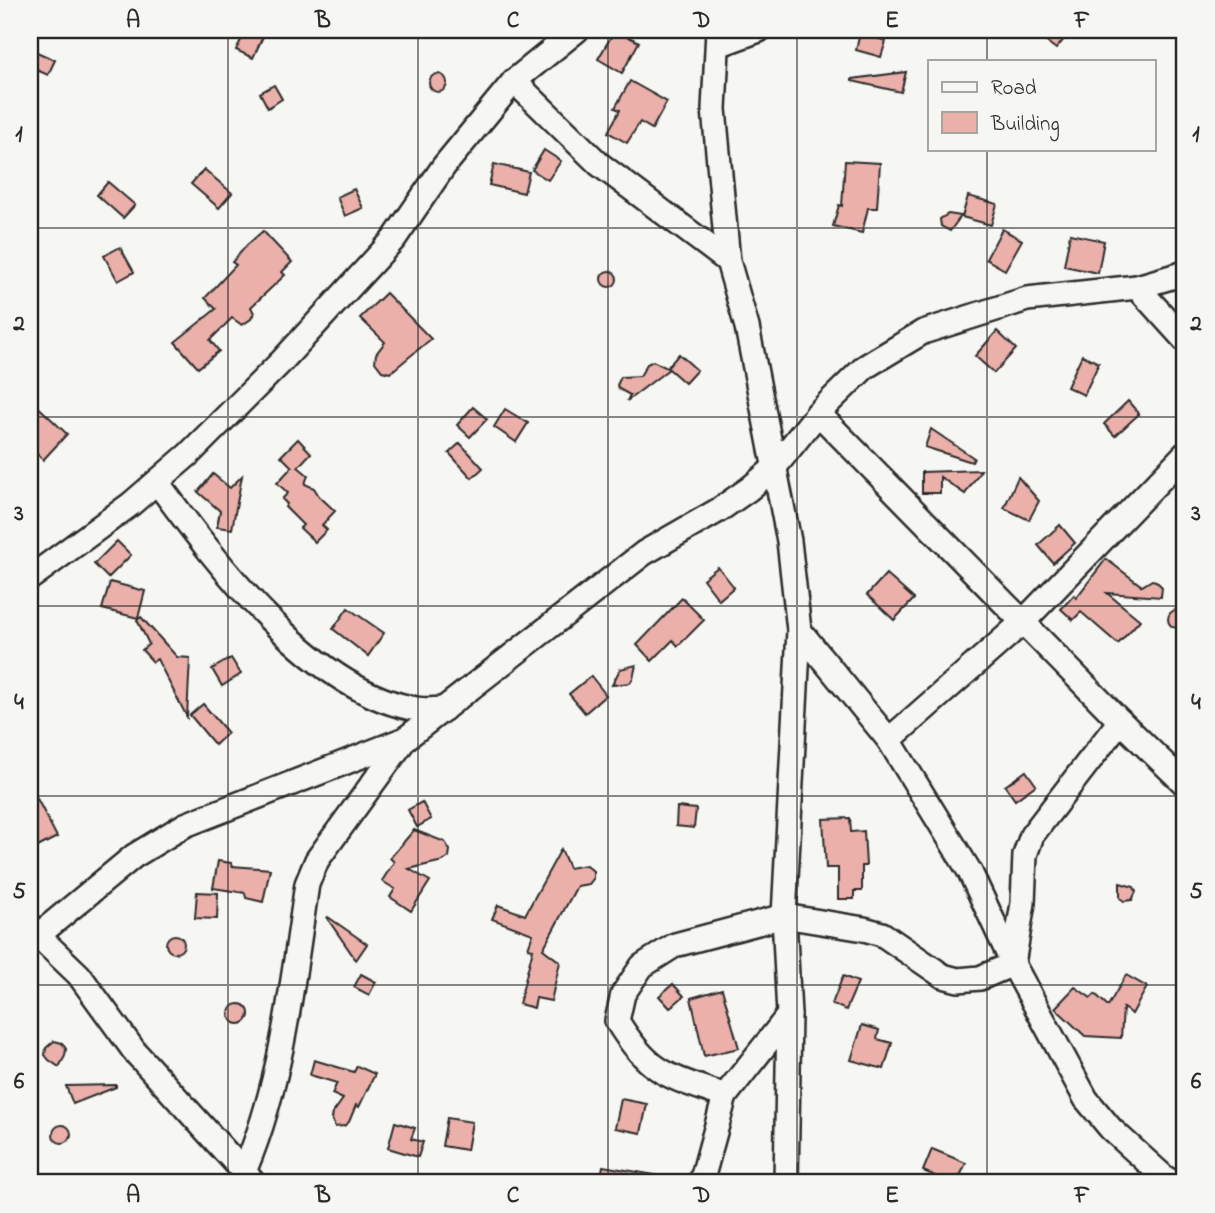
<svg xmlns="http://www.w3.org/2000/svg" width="1215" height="1213" viewBox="0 0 1215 1213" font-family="'Indie Flower',sans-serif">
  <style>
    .building { fill: #ebb0aa; stroke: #2b2b2b; stroke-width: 2 }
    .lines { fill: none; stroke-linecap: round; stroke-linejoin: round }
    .minor-casing { stroke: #2b2b2b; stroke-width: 28 }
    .minor { stroke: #f6f6f2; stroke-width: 23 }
    .grid { fill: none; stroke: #2b2b2b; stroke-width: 2; stroke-opacity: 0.55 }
    .neatline { fill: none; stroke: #2b2b2b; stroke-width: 2.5 }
    .grid-label { font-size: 23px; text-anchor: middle; font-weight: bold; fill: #2b2b2b }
  </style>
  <rect width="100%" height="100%" fill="#f6f6f2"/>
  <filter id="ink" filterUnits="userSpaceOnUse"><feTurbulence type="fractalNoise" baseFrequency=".0143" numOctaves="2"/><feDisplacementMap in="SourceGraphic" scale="14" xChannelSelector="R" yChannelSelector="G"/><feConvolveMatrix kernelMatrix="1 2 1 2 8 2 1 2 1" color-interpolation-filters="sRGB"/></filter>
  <g filter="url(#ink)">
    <g class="building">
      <path d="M246 30H266L253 58 236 50Z"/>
      <path d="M615 30 639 42 622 73 598 59Z"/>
      <path d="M1031 30H1057L1066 37 1056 49Z"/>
      <path d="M860 33 886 41 881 57 856 50Z"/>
      <path d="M30 49 55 60 48 75 30 67Z"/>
      <path d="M906 72 901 92 852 81V79Z"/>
      <circle cx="438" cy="83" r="9"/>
      <path d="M630 81 667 102 652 129 640 122 627 143 608 132 620 110 615 108Z"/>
      <path d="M274 85 282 99 268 108 260 93Z"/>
      <path d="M544 150 561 161 548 180 532 170Z"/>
      <path d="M845 161 880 163 877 208H868L862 233 833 226 839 205 842 206Z"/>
      <path d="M494 164 529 172 524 193 489 185Z"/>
      <path d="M204 169 232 193 219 208 191 184Z"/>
      <path d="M108 182 135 205 123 218 97 195Z"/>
      <path d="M354 189 363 208 345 216 337 197Z"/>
      <path d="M968 196 997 204 991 225 962 217Z"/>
      <path d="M948 214 961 216 950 231 941 226 940 219Z"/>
      <path d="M1002 229 1022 240 1005 270 986 259Z"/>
      <path d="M263 231 292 262 282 272 285 275 251 307 254 313 251 319 242 325 232 318 210 340 219 351 198 368 175 342 216 309 205 298 236 265 232 262 247 245Z"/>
      <path d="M1070 234 1104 241 1098 273 1064 266Z"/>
      <path d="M120 247 134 272 118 281 104 256Z"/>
      <circle cx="609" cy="279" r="8"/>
      <path d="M386 293 431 339 390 373 382 371 375 362 376 354 385 342 360 318Z"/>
      <path d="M997 331 1016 349 994 373 975 356Z"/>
      <path d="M679 354 697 370 685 383 669 369 627 401 630 395 619 389 617 385 621 377 640 376 647 364 653 361 667 368Z"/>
      <path d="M1082 355 1099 363 1084 395 1067 387Z"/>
      <path d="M30 399 67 434 43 460 30 447Z"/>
      <path d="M1128 401 1139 414 1115 436 1104 424Z"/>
      <path d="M473 407 487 419 470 437 457 425Z"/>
      <path d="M505 409 528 423 516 442 494 427Z"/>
      <path d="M931 429 974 458 972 462 925 447Z"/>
      <path d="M298 439 311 453 298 467 308 475 305 484 314 488 319 496 335 511 322 525 327 530 315 542 300 528 303 525 285 507 287 504 282 499 288 493 277 483 292 467 281 456Z"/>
      <path d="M460 443 483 468 472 478 449 453Z"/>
      <path d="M981 470 965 494 940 477V493H922V472Z"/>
      <path d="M213 474 230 488 242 476 232 529 217 527 220 511 198 492Z"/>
      <path d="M1018 477 1039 501 1029 520 1004 508Z"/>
      <path d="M1060 525 1075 543 1053 563 1038 545Z"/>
      <path d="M117 541 131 555 108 578 94 564Z"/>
      <path d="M1106 559 1142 586 1152 580 1156 581 1162 587 1161 597 1107 593 1140 620 1118 644 1081 612 1073 620 1061 609 1074 595 1076 598Z"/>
      <path d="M718 567 734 587 719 600 703 579Z"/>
      <path d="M886 574 914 599 894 620 867 595Z"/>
      <path d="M110 582 145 591 138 618 102 609Z"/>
      <path d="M682 598 704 620 678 646 673 640 652 661 637 645Z"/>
      <path d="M348 608 384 633 368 656 333 629Z"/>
      <circle cx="1177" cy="619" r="9"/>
      <path d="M141 617 177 657 190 658 187 717 157 659 153 662 142 650 149 644 137 620Z"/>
      <path d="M231 658 241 674 222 686 212 669Z"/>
      <path d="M636 665 633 678 630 683 612 685 620 669Z"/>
      <path d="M591 676 606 695 585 713 569 694Z"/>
      <path d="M203 704 228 733 215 745 190 715Z"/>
      <path d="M1026 771 1036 785 1015 800 1005 786Z"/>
      <path d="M30 785 57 837 30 851Z"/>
      <path d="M422 802 431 819 417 827 408 810Z"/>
      <path d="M677 807 696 809 694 828 676 826Z"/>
      <path d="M850 818 851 832 864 831 866 866H862V891H854V899H838V868H826L823 819Z"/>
      <path d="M414 830 445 842 450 850 449 857 443 861 409 869 430 881 411 911 390 897 395 889 382 881 394 862 390 858Z"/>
      <path d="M561 849 569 868 586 865 593 871V879L589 884 577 886 543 949 560 962 551 1001 536 998 534 1008 519 1004 533 949 528 948 533 934 492 919 498 905 525 915Z"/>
      <path d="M218 861 231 863 232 866 270 869 263 902 246 898 245 893 213 888Z"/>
      <path d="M1120 883 1134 887 1136 892 1132 900 1124 901 1120 898Z"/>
      <path d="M197 892 218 893 217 919 195 918Z"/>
      <path d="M328 917 367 944 356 960 327 918Z"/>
      <circle cx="175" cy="944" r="9"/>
      <path d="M361 974 376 982 369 995 354 987Z"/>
      <path d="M1126 975 1147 987 1132 1014 1123 1008 1121 1038 1085 1036 1055 1008 1075 987 1091 998 1095 994 1108 1006Z"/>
      <path d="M843 976 858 982 846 1010 832 1004Z"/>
      <path d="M673 984 684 996 670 1008 659 996Z"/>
      <path d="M722 989 739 1048 704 1056 691 998Z"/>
      <circle cx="239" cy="1014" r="10"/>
      <path d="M862 1025 879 1030 877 1039 892 1043 884 1069 851 1060Z"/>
      <path d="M54 1041 62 1043 66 1049 65 1056 59 1067 49 1060 45 1055 46 1048Z"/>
      <path d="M314 1060 354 1072 357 1066 375 1074 359 1107 356 1105 349 1122 344 1126 335 1127 332 1119 333 1113 343 1099 332 1094 337 1083 310 1075Z"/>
      <path d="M116 1085V1087L73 1104 66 1086Z"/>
      <path d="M621 1099 647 1104 641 1133 615 1128Z"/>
      <path d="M447 1118 472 1122 467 1150 442 1146Z"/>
      <path d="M395 1122 415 1128 411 1139 423 1142 418 1157 388 1148Z"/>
      <circle cx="62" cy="1134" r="9"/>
      <path d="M932 1149 966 1163 957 1183H952L923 1171Z"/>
      <path d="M603 1166 655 1175 654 1183H600Z"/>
    </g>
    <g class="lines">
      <defs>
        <g id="minor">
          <path d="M718 30 714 109 728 261 747 327 789 541 799 630 784 916 789 1015 786 1183"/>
          <path d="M718 45 759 30"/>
          <path d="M514 81 599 164 728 261"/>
          <path d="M1137 287 1185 340"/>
          <path d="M818 413 1120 721 1185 784"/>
          <path d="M157 482C216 562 313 693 417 709 425 711 435 709 444 709"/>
          <path d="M30 578 131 504 189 454 281 362 394 239 444 166 514 81 577 30"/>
          <path d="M799 630 889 740 970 872 1013 964 1086 1099 1111 1129 1165 1178 1174 1183"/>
          <path d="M889 740 1023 622 1185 454"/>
          <path d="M30 928 79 975 135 1052 252 1181"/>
          <path d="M30 942 134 856 185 825 405 739 644 553 719 510 749 489 774 468 818 413 865 367 923 332 1027 299 1137 287 1185 273"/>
          <path d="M789 1015 725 1096C668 1076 650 1075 617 1021L623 994 642 966 675 945 784 916 864 929 882 934 943 976 958 980 980 978 1013 964 1023 903 1025 855 1032 835 1120 721"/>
          <path d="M239 1183C282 1090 292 984 307 884L317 860 405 739"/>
          <path d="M701 1183 725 1096"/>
        </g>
      </defs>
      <use href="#minor" class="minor-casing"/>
      <use href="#minor" class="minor"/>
    </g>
  </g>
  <path class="grid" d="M228 30V1183M418 30V1183M608 30V1183M797 30V1183M987 30V61M987 149V1183M30 228H1185M30 417H1185M30 606H1185M30 796H1185M30 985H1185"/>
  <rect width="1215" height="1213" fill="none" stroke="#f6f6f2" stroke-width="77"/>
  <rect x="928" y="60" width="228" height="91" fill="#f6f6f2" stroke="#a5a5a2" stroke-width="2"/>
  <rect x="942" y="82" width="35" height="10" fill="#f6f6f2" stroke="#a5a5a2" stroke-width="2"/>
  <text x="991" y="94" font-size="21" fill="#2b2b2b">Road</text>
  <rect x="942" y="112" width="35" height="21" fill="#ebb0aa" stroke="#a5a5a2" stroke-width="2"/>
  <text x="991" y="130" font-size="21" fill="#2b2b2b">Building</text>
  <rect x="38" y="38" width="1138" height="1136" class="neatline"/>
  <g class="grid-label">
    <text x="133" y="27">A</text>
    <text x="323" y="27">B</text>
    <text x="513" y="27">C</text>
    <text x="702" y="27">D</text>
    <text x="892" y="27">E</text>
    <text x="1082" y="27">F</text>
    <text x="19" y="141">1</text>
    <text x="1196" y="141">1</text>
    <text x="19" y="330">2</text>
    <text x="1196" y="330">2</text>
    <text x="19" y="520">3</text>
    <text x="1196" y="520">3</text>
    <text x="19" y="709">4</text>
    <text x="1196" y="709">4</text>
    <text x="19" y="898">5</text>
    <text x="1196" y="898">5</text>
    <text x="19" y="1088">6</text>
    <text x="1196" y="1088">6</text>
    <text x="133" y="1202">A</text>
    <text x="323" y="1202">B</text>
    <text x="513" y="1202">C</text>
    <text x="702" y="1202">D</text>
    <text x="892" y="1202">E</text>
    <text x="1082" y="1202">F</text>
  </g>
</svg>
